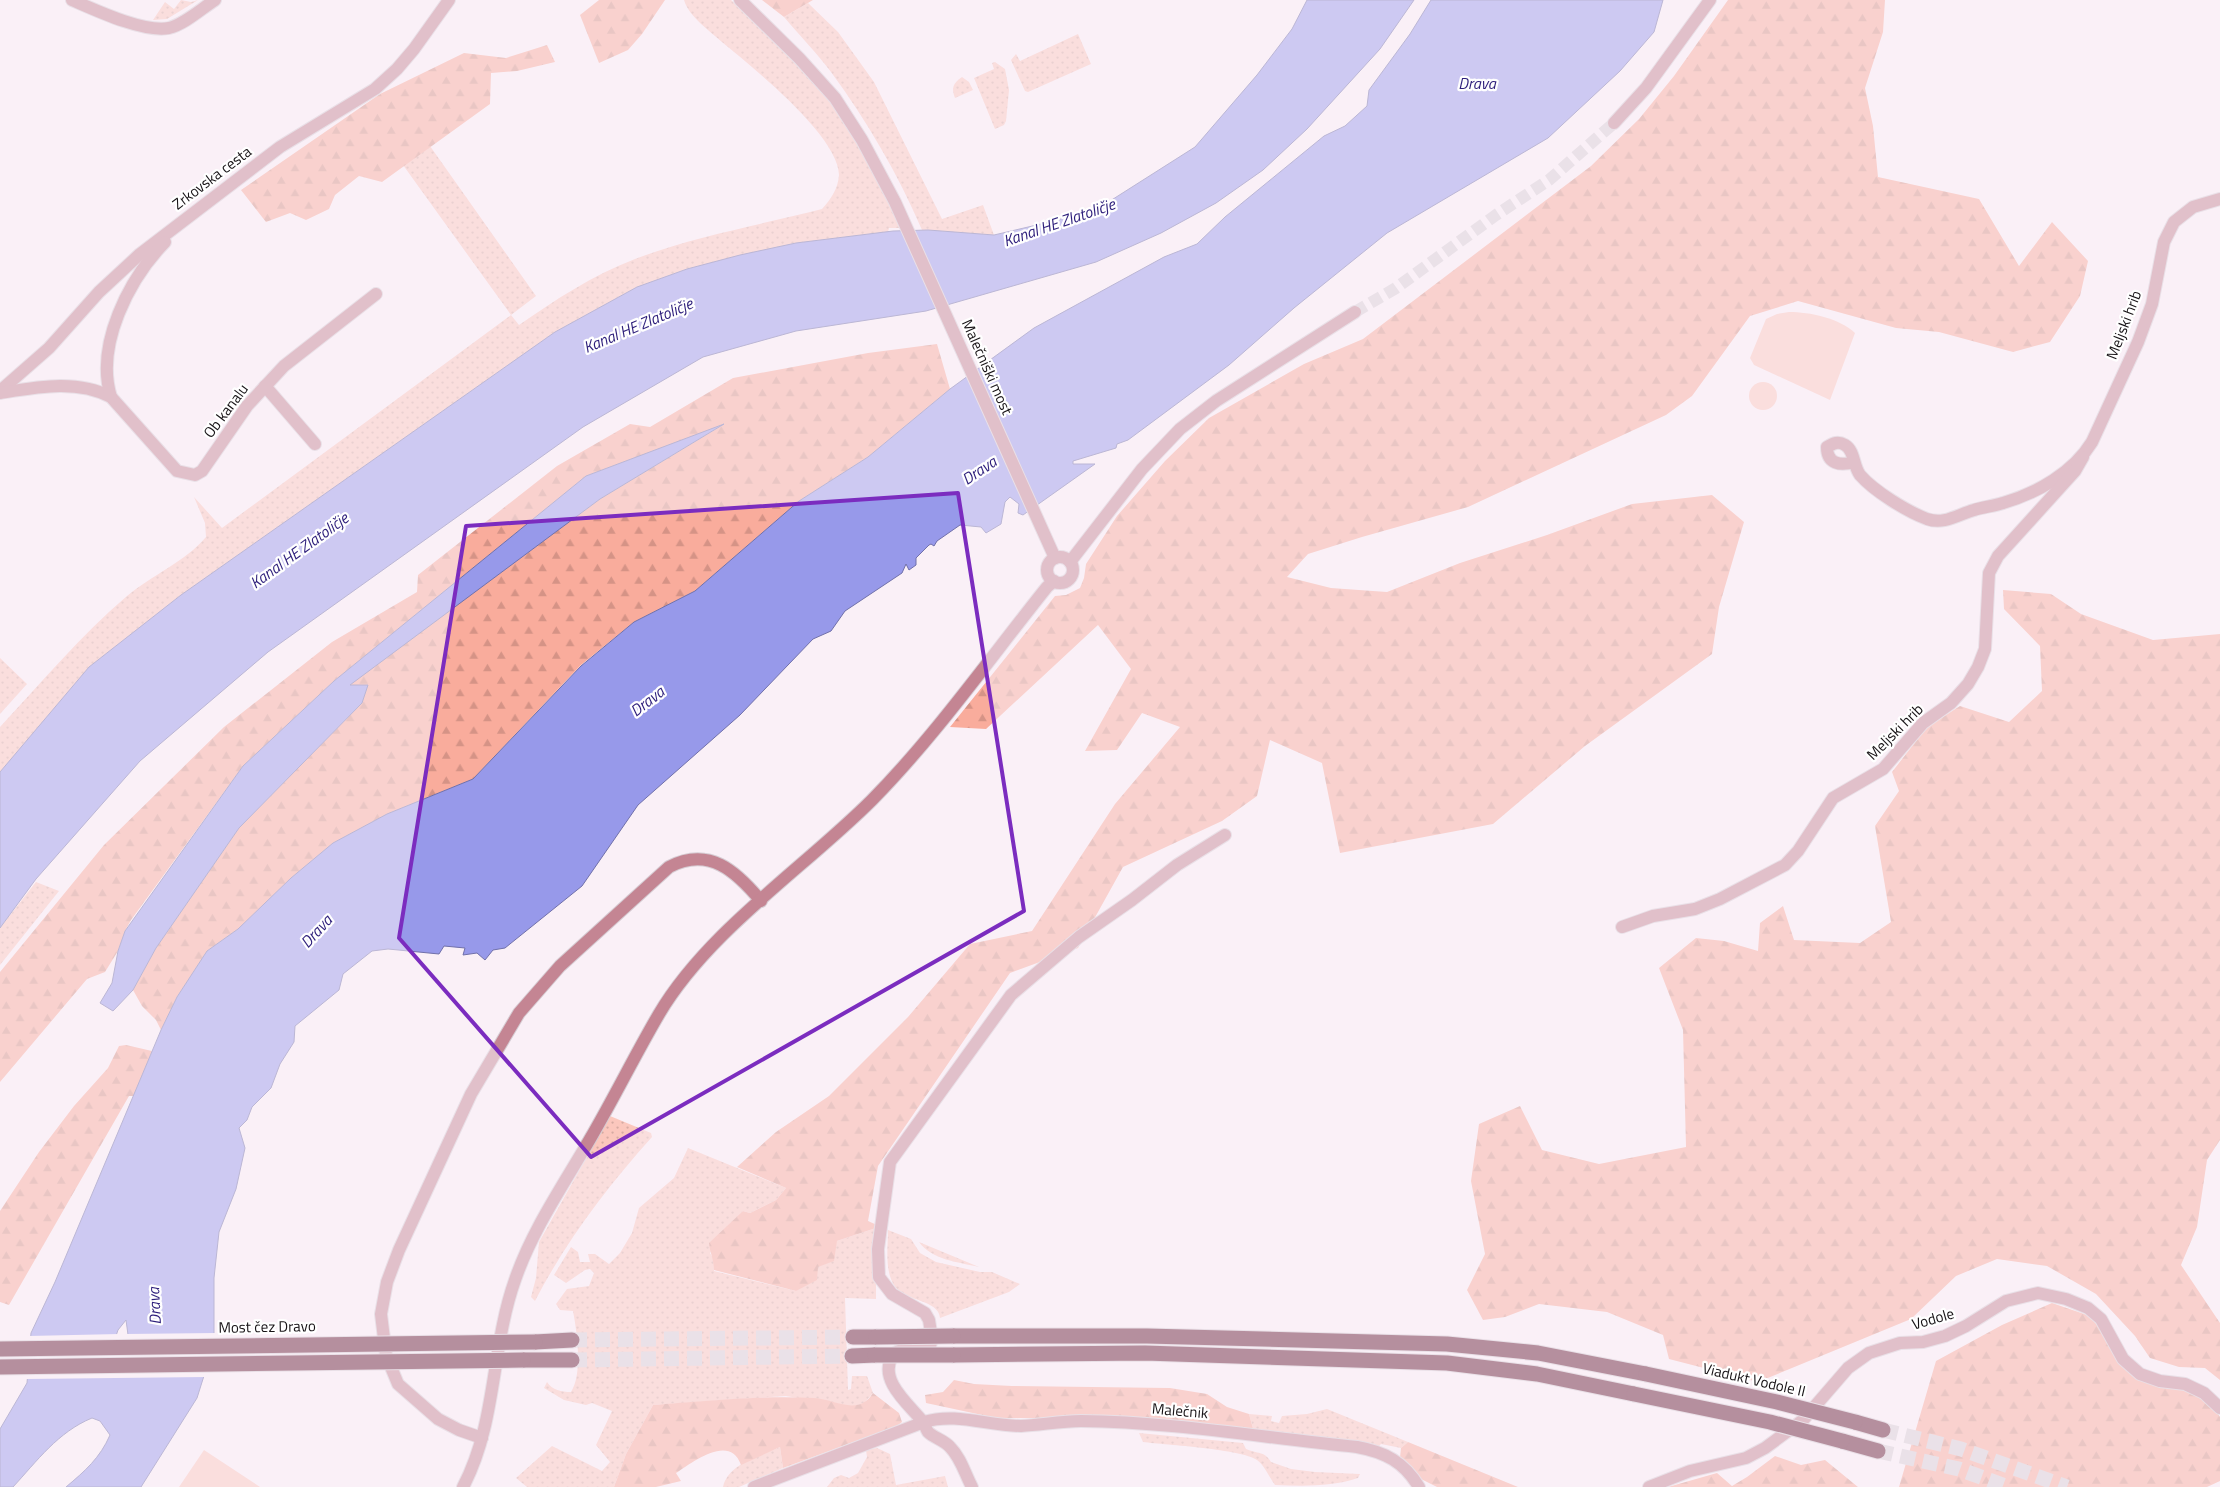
<svg xmlns="http://www.w3.org/2000/svg" width="2220" height="1487" viewBox="0 0 2220 1487" font-family="'Titillium Web',sans-serif">
  <style>
    .grass { fill: url(#grass-dots) }
    .forest { fill: url(#forest-firs) }
    .pitch { fill: #fbc7bd }
    .water { fill: #9799ea; stroke: #7070aa; fill-rule: evenodd }
    .pier { fill: #faf0f7 }
    .lines { fill: none; stroke-linecap: round; stroke-linejoin: round }
    .minor-tunnel { stroke: #d8cfd5; stroke-width: 12; stroke-dasharray: 12 6; stroke-linecap: butt }
    .highway-tunnel { stroke: #d8cfd5; stroke-width: 15; stroke-dasharray: 15 8; stroke-linecap: butt }
    .minor-casing { stroke: #d6ccd3; stroke-width: 14 }
    .highway-casing { stroke: #d6ccd3; stroke-width: 17 }
    .minor { stroke: #c48593; stroke-width: 12 }
    .highway { stroke: #621931; stroke-width: 15 }
    .highway-bridge-casing { stroke: #d6ccd3; stroke-width: 17; stroke-linecap: butt }
    .highway-bridge { stroke: #621931; stroke-width: 15 }
    .marked { fill: none; stroke: #7b2cbf; stroke-width: 4; stroke-linejoin: round }
    .labels { text-anchor: middle; stroke-width: 4.5; stroke-linejoin: round; paint-order: stroke }
    .street-label { font-size: 15px; fill: #161215; stroke: #fff }
    .water-label { font-size: 16px; font-style: italic; fill: #2d1e7b; stroke: #fff }
  </style>
  <defs>
    <pattern id="grass-dots" width="8" height="8" patternUnits="userSpaceOnUse" patternTransform="scale(1.25)"><rect width="8" height="8" fill="#fbc7bd"/><path d="M2 2h.1M6 6h.1" fill="none" stroke="#d6aaa2" stroke-width="1.8" stroke-linecap="round"/></pattern>
    <pattern id="forest-firs" width="22" height="20" patternUnits="userSpaceOnUse" patternTransform="scale(1.25)"><rect width="22" height="20" fill="#f9ac9c"/><path d="M5 1l3.5 6h-7zM16 11l3.5 6h-7z" fill="#d59386"/></pattern>
  </defs>
  <rect width="100%" height="100%" fill="#faf0f7"/>
  <g class="grass">
    <path d="M181 0 191 2 198 0 167 19 153 20 165 2 174 9Z"/>
    <path d="M684 0H731C776 43 824 85 856 139 873 168 886 199 901 228H889L888 232 796 243 687 269 637 287 555 332 181 595 89 667 0 772V727C41 683 81 635 127 596 152 575 185 562 206 537L205 523 194 497 222 528 511 315 403 165 430 146 536 296 511 315 519 325C555 300 593 275 635 259 695 236 760 225 822 209 831 199 838 189 839 175 839 136 751 66 722 42 710 31 689 17 684 0Z"/>
    <path d="M808 3 838 32 874 82 942 219 983 205 994 235 922 230C898 174 867 121 831 72 817 53 799 35 784 17Z"/>
    <path d="M1078 34 1091 64 1028 92 1025 91 1011 60 1016 54 1020 61Z"/>
    <path d="M995 62 1005 69 1009 90 1006 121 1004 125 995 129 974 78 994 69 992 63Z"/>
    <path d="M962 77 969 82 973 90 955 98C951 88 953 83 962 77Z"/>
    <path d="M0 658 27 684 0 714Z"/>
    <path d="M36 882 59 891 0 965V928Z"/>
    <path d="M610 1116 651 1133 652 1137C607 1187 566 1241 535 1301L531 1297 536 1278 539 1242Z"/>
    <path d="M688 1148 786 1188 776 1200 750 1213 743 1211 710 1253 714 1260V1271L796 1291 818 1267 837 1241 876 1228V1299L845 1298 848 1390 851 1389 852 1376H867L873 1393 864 1403 852 1407 786 1396 653 1405 626 1454 614 1487H527L516 1478 552 1446 602 1471 610 1462 596 1445 612 1411 592 1403 586 1405 564 1400 544 1388 547 1382C552 1390 562 1392 571 1392 583 1373 577 1332 573 1311L560 1310 556 1304 567 1289 589 1286 594 1273 590 1269 585 1270 566 1283 554 1275 571 1247 578 1252 580 1262H590L588 1254H595L609 1264 620 1253 632 1233 639 1208 674 1178Z"/>
    <path d="M888 1230 911 1239 920 1253 936 1262 980 1272H992L1020 1284 1009 1292 940 1318C939 1300 906 1301 896 1288 884 1273 888 1248 888 1230Z"/>
    <path d="M919 1242 979 1267C958 1262 932 1260 919 1242Z"/>
    <path d="M1327 1409 1408 1442 1401 1448 1381 1444 1377 1448 1254 1432 1249 1414 1272 1416 1271 1421 1279 1423 1282 1416 1307 1414Z"/>
    <path d="M1139 1433 1243 1443 1246 1449C1257 1454 1265 1451 1271 1462L1291 1469 1315 1472 1360 1474 1358 1478C1333 1487 1302 1486 1275 1485 1269 1477 1265 1466 1257 1460 1241 1449 1167 1445 1143 1442Z"/>
    <path d="M780 1447 783 1468 739 1487H723C728 1464 761 1455 780 1447Z"/>
    <path d="M877 1448 890 1454 896 1485 945 1476 948 1487H827L834 1478 841 1475 849 1478 858 1473 867 1457 866 1450Z"/>
  </g>
  <g class="forest">
    <path d="M599 0H665L642 34 628 50 599 63 580 15Z"/>
    <path d="M762 0H813L784 17Z"/>
    <path d="M1728 0H1885L1883 32 1865 88 1873 126 1878 177 1979 199 2019 266 2052 222 2088 261 2080 296 2050 342 2013 352 1939 332 1896 328 1798 301 1750 316 1692 396 1666 415 1468 507 1362 537 1308 554 1287 577 1331 588 1387 592 1460 563 1547 535 1632 504 1712 495 1744 522 1719 607 1712 654 1585 746 1493 824 1340 853 1322 763 1270 740 1257 796 1222 821 1123 867 1078 948 1010 973 878 1166 868 1221 877 1225 876 1228 837 1241 834 1261 818 1267 817 1280 796 1291 714 1270C714 1260 710 1253 709 1243L743 1211 750 1213 776 1200 786 1188 737 1167 776 1132 829 1096 908 1017 970 944 1032 931 1115 804 1180 727 1142 713 1117 750 1085 751 1131 669 1098 625 986 729 950 727 1055 596 1066 595 1080 588 1084 578 1086 564 1117 516 1165 461 1209 418 1304 364 1363 339 1591 166 1639 119 1674 76Z"/>
    <path d="M547 45 555 62 517 71 491 73 490 104 382 182 359 176 335 195 329 209 306 220 290 213 266 222 241 190 380 94 464 53 506 58Z"/>
    <path d="M937 344 950 389 868 457 799 501 695 591 634 622 581 665 473 779 387 814 333 843 291 878 238 929 207 951 177 997 161 1030 156 1020 142 1006 133 990 156 948 239 828 362 703 349 685 600 499 721 426 586 476 334 681 243 766 131 920 125 931 118 951 105 972 87 979 0 1082V972L104 845 224 727 332 642 417 592 418 575 557 466 630 424 650 427 733 378 868 353Z"/>
    <path d="M2003 590 2051 594 2081 614 2153 640 2220 634V1140L2207 1160 2197 1227 2181 1265 2220 1323V1380L2205 1368 2179 1367 2150 1358 2135 1336 2096 1294 2047 1266 1997 1259 1956 1276 1911 1319 1758 1382 1669 1359 1663 1335 1607 1312 1539 1304 1505 1317 1483 1320 1467 1290 1485 1254 1471 1181 1479 1124 1520 1106 1542 1150 1599 1164 1686 1147 1683 1030 1659 968 1696 938 1724 941 1758 951 1760 923 1783 906 1794 940 1860 943 1891 922 1875 826 1899 791 1892 772 1927 727 1960 706 2009 722 2042 691 2040 646 2004 609Z"/>
    <path d="M126 1045 152 1051 134 1096H129L9 1305 0 1302V1211L39 1152 74 1106 108 1068 119 1046Z"/>
    <path d="M2052 1303 2090 1316 2110 1342 2144 1376 2186 1388 2212 1404 2220 1417V1481L2207 1487H1899L1936 1361 2002 1325Z"/>
    <path d="M954 1380 974 1384 1012 1386 1170 1388 1207 1394 1227 1407 1249 1414 1254 1432 1036 1418H996L926 1403 925 1395 943 1392Z"/>
    <path d="M873 1393 899 1413 902 1422 897 1426 783 1468 780 1447 741 1465C730 1433 693 1462 676 1473L681 1481 656 1487H614L626 1454 653 1405C706 1401 761 1395 814 1398 835 1399 858 1417 873 1393Z"/>
    <path d="M1408 1442 1518 1487H1437L1419 1478 1400 1458 1401 1448Z"/>
    <path d="M1775 1456 1801 1465 1825 1460 1858 1487H1668L1717 1473 1732 1486 1747 1477Z"/>
  </g>
  <g class="pitch">
    <path d="M1789 312C1810 312 1839 318 1855 333L1830 400 1754 365 1750 358 1766 319 1777 314Z"/>
    <circle cx="1763" cy="396" r="14"/>
    <path d="M204 1450 260 1487H179Z"/>
  </g>
  <g class="water">
    <path d="M1307 0H1414L1380 49 1307 129 1263 170 1216 203 1161 233 1096 262 926 311 796 331 703 357 583 427 268 652 140 761 36 879 0 928V772L89 667 181 595 555 332 637 287 687 269 740 255 796 243 893 231 928 230 994 235 1058 220 1110 201 1195 147 1257 75 1292 29Z"/>
    <path d="M1431 0H1663L1654 32 1620 71 1548 138 1387 233 1294 308 1229 365 1128 440 1117 444 1116 448 1073 461V464H1095L1023 515 1018 513 1019 504 1010 497 1005 502 1001 524 986 533 981 527 960 525 937 541 934 546 931 544 929 545 916 558V565L909 570 906 564 902 573 845 611 831 631 813 639 740 715 638 805 582 886 505 948 493 950 485 960 477 953 463 955 465 948 444 946 439 954 388 949 372 951 343 974 339 990 295 1026 294 1042 280 1064 271 1088 252 1107 247 1120 239 1128 245 1148 236 1189 219 1232 214 1278V1344L197 1398 141 1487H66C85 1471 100 1458 110 1435L100 1421 92 1418C58 1432 37 1461 13 1487H0V1429L27 1383 31 1333 55 1282 161 1030 177 997 207 951 238 929 291 878 333 843 387 814 473 779 581 666 634 622 695 591 799 501 868 457 950 389 1034 328 1164 257 1197 244 1225 217 1324 136 1345 126 1367 106 1369 90 1410 34ZM126 1320 129 1342 121 1367 106 1365 118 1330Z"/>
    <path d="M724 424 600 499 350 685H368L362 703 239 828 156 948 133 990 113 1011 100 1003 112 983 118 951 125 931 243 766 334 681 586 476Z"/>
  </g>
  <path class="pier" d="M216 1333V1345L206 1377 25 1379 28 1336 119 1334 108 1365H118L126 1342V1334Z"/>
  <g class="lines">
    <path class="minor-tunnel" d="M1355 312 1396 288 1496 215 1549 180 1614 123"/>
    <g class="highway-tunnel">
      <path d="M572 1340 853 1337"/>
      <path d="M572 1360 852 1356"/>
      <path d="M1883 1430 1961 1449 2067 1487"/>
      <path d="M1878 1451 1959 1469 2008 1487"/>
    </g>
    <defs>
      <g id="minor">
        <path d="M72 0C95 10 144 33 169 28 185 24 201 9 215 0"/>
        <path d="M740 0 799 58 835 98 862 140 895 202 1055 558"/>
        <path d="M1614 123 1646 88 1710 0"/>
        <path d="M265 386 315 444"/>
        <path d="M0 391 49 348 99 292 140 254 280 147 375 89 397 69 414 49 449 0"/>
        <path d="M0 393C37 387 77 379 111 397L177 471 195 475 202 471 247 406 284 366 376 294"/>
        <path d="M111 397C95 345 129 279 165 242"/>
        <path d="M1854 462C1840 466 1827 464 1827 447 1834 443 1838 441 1845 445 1855 451 1853 466 1860 475 1874 491 1906 511 1927 519 1944 525 1957 515 1974 510 1983 507 1994 506 2003 503 2037 493 2073 473 2092 442L2138 342 2152 304 2164 242 2174 222 2193 207 2220 199"/>
        <circle cx="1060" cy="570" r="13"/>
        <path d="M1070 562 1142 469 1180 429 1216 401 1355 312"/>
        <path d="M1622 927 1653 916 1695 909 1720 899 1785 865 1798 851 1833 798 1883 769 1923 723 1951 703 1968 684 1978 667 1985 649 1989 573 1998 556 2075 471 2083 457"/>
        <path d="M482 1438 459 1430 438 1419 398 1384 386 1355 381 1314 387 1282 399 1250 471 1094 519 1013 560 966 669 867C709 846 736 871 761 901"/>
        <path d="M463 1487C497 1423 491 1347 515 1280 532 1230 564 1184 590 1139 614 1098 635 1055 659 1014 708 931 804 868 872 800 936 735 990 658 1047 587L1054 581"/>
        <path d="M754 1487 924 1422C956 1412 988 1426 1021 1426 1041 1425 1061 1421 1081 1421 1174 1422 1265 1438 1357 1447 1385 1452 1404 1462 1419 1487"/>
        <path d="M972 1487C965 1474 961 1458 950 1447 944 1440 934 1438 928 1432 926 1429 925 1425 923 1422 911 1406 878 1381 892 1357 899 1344 920 1353 930 1346L932 1339 929 1320 925 1313 892 1294 879 1277 878 1249 890 1162 1011 995 1079 937 1132 900 1177 865 1225 835"/>
        <path d="M1649 1487 1690 1471 1746 1458 1765 1448 1803 1420 1848 1368 1869 1353 1900 1343 1923 1342 1945 1336 1966 1326 2006 1301 2038 1293 2066 1299 2088 1308 2101 1319 2123 1359 2140 1374 2160 1381 2185 1384 2204 1393 2220 1408"/>
      </g>
      <g id="highway">
        <path d="M953 1336H1147L1447 1344 1538 1353 1646 1374"/>
        <path d="M853 1337H876"/>
        <path d="M535 1342 572 1340"/>
        <path d="M953 1355 1145 1353 1447 1363 1537 1374 1634 1394"/>
        <path d="M852 1356 875 1355"/>
        <path d="M523 1360H572"/>
        <path d="M1855 1422 1883 1430"/>
        <path d="M1842 1441 1878 1451"/>
      </g>
    </defs>
    <use href="#minor" class="minor-casing"/>
    <use href="#highway" class="highway-casing"/>
    <use href="#minor" class="minor"/>
    <use href="#highway" class="highway"/>
    <defs>
      <g id="highway-bridge">
        <path d="M876 1337 953 1336"/>
        <path d="M0 1349 535 1342"/>
        <path d="M875 1355H953"/>
        <path d="M0 1367 523 1360"/>
        <path d="M1646 1374 1777 1402 1855 1422"/>
        <path d="M1634 1394 1770 1422 1842 1441"/>
      </g>
    </defs>
    <use href="#highway-bridge" class="highway-bridge-casing"/>
    <use href="#highway-bridge" class="highway-bridge"/>
  </g>
  <path d="M0 0H2220V1487H0ZM958 493 1024 911 591 1157 399 938 466 526Z" fill="#faf0f7" fill-opacity=".55" fill-rule="evenodd"/>
  <path class="marked" d="M958 493 1024 911 591 1157 399 938 466 526Z"/>
  <g class="labels">
    <g class="street-label">
      <text transform="translate(212 178) rotate(-37)" y="5">Zrkovska cesta</text>
      <text transform="translate(2124 325) rotate(-69)" y="5">Meljski hrib</text>
      <text transform="translate(987 367) rotate(66)" y="5">Malečniški most</text>
      <text transform="translate(226 411) rotate(-53)" y="5">Ob kanalu</text>
      <text transform="translate(1895 732) rotate(-45)" y="5">Meljski hrib</text>
      <text transform="translate(1933 1319) rotate(-16)" y="5">Vodole</text>
      <text transform="translate(267 1327) rotate(-1)" y="5">Most čez Dravo</text>
      <text transform="translate(1754 1380) rotate(13)" y="5">Viadukt Vodole II</text>
      <text transform="translate(1180 1411) rotate(5)" y="5">Malečnik</text>
    </g>
    <g class="water-label">
      <text x="1477" y="89">Drava</text>
      <text transform="translate(1059 222) rotate(-19)" y="6">Kanal HE Zlatoličje</text>
      <text transform="translate(638 325) rotate(-23)" y="6">Kanal HE Zlatoličje</text>
      <text transform="translate(979 470) rotate(-34)" y="6">Drava</text>
      <text transform="translate(299 550) rotate(-36)" y="6">Kanal HE Zlatoličje</text>
      <text transform="translate(647 701) rotate(-38)" y="6">Drava</text>
      <text transform="translate(316 931) rotate(-48)" y="6">Drava</text>
      <text transform="translate(154 1306) rotate(-93)" y="6">Drava</text>
    </g>
  </g>
</svg>
